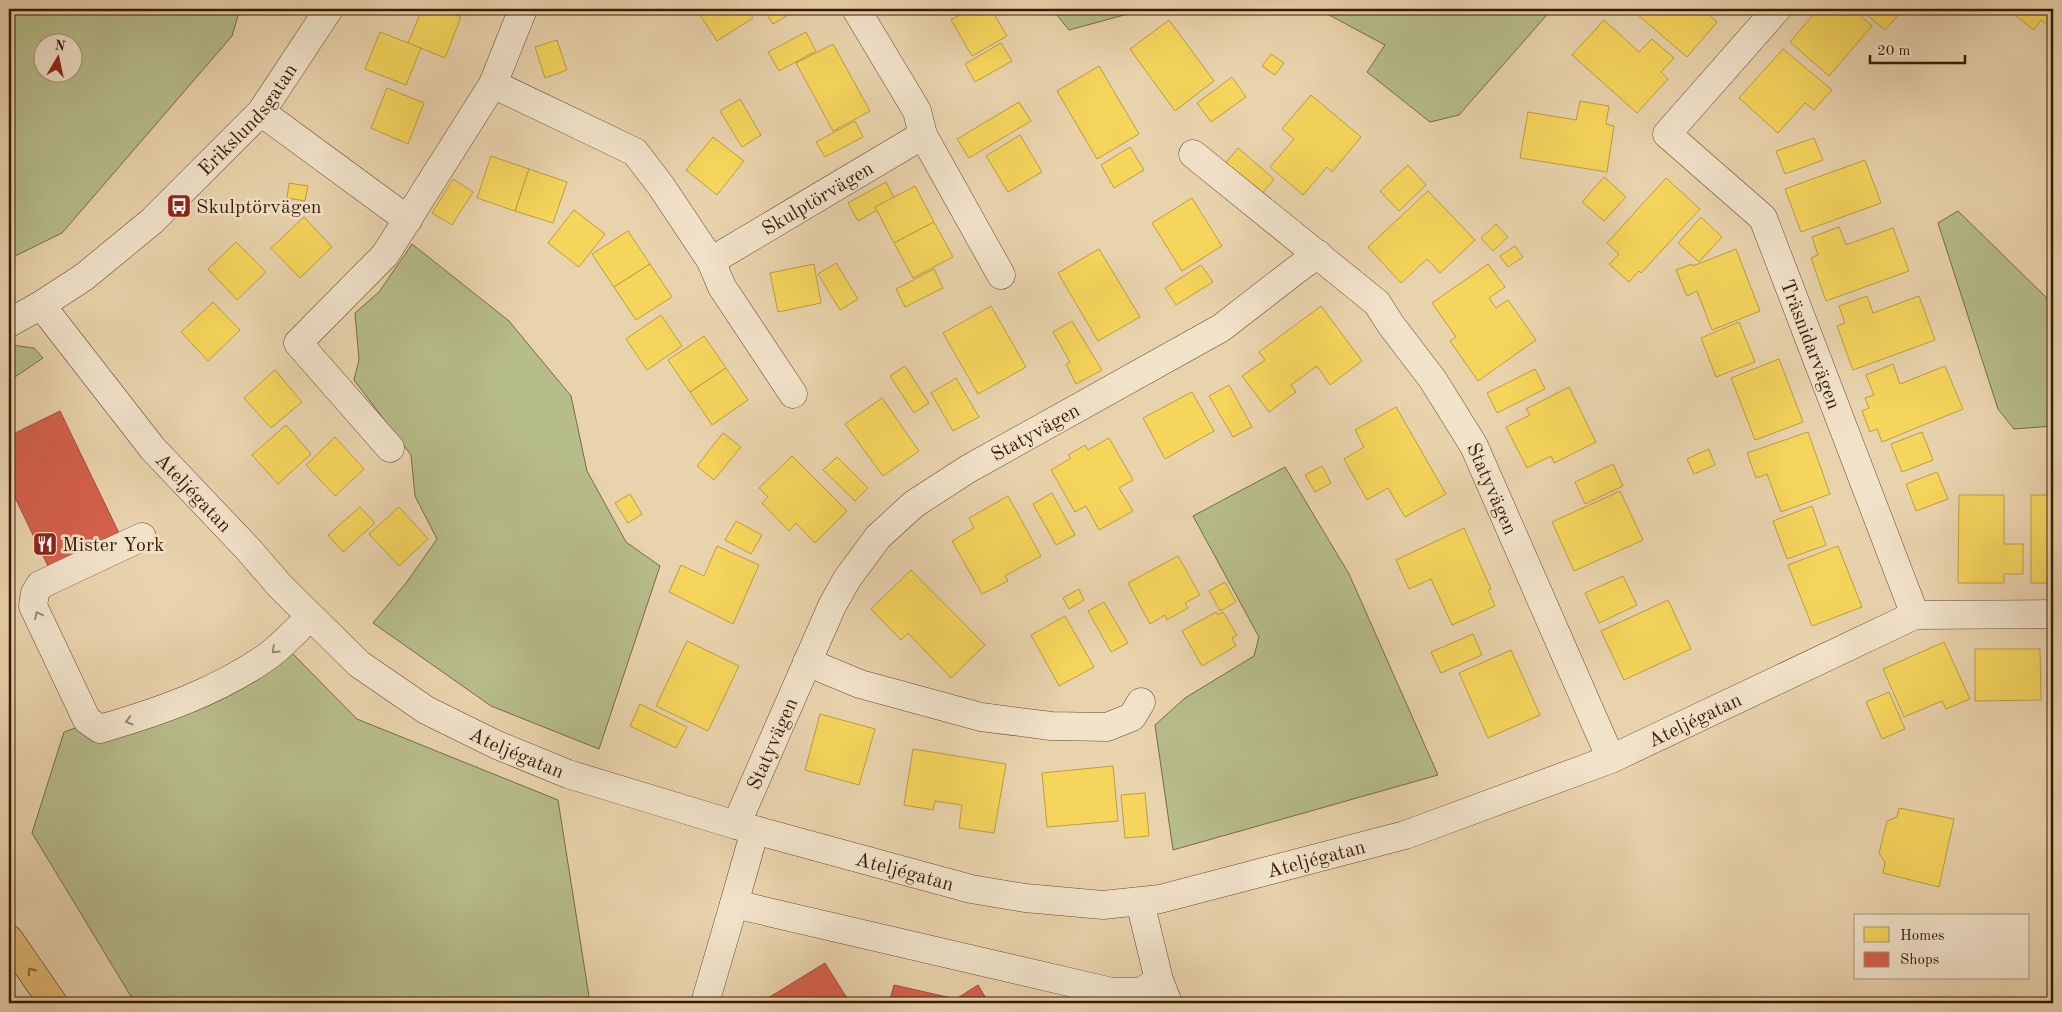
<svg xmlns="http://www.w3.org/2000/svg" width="2062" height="1012" viewBox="0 0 2062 1012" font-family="'Old Standard TT',serif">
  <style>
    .green { fill: #b6bc8a; stroke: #766b46; fill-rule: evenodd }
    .homes { fill: #f6d55c; stroke: #bd9d41 }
    .shops { fill: #d6604d; stroke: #a64b36 }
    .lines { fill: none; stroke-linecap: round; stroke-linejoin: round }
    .minor-casing { stroke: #64482d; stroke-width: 29 }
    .major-casing { stroke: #371a02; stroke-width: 29 }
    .minor { stroke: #f1e2ca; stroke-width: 28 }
    .major { stroke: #e4ba76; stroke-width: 28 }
    .oneway { stroke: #9d8870 }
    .oneway2 { stroke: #8e6a3c }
    .labels { text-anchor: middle; stroke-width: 5; stroke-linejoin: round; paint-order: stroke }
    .street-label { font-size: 20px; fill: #371a02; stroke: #f1e2ca }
    .poi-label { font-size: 20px; fill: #371a02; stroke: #f1e2ca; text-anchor: start }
  </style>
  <rect width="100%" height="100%" fill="#e9d3ad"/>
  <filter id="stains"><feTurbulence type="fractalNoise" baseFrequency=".004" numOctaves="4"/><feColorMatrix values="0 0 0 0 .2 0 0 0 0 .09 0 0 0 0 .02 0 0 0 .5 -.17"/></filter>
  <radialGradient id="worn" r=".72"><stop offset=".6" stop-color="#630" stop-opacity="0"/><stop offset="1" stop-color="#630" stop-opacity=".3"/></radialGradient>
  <g class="green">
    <path d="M9 9H240L232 36 62 233 9 259ZM72 42V72H42V42Z"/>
    <path d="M1052 9H1146L1069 30Z"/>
    <path d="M1318 9H1552L1459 115 1430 122 1367 72 1385 45Z"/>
    <path d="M1958 211 2053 304V426L2014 429 1998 409 1938 223Z"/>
    <path d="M412 244 509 321 571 396 587 471 626 542 660 566 599 749 491 706 373 623 406 583 437 539 415 496 411 455 354 380 359 360 355 313 379 292Z"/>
    <path d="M11 345 34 348 43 358 9 381V347Z"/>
    <path d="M1285 467 1349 574 1438 775 1173 850 1155 725 1185 698 1254 656 1259 637 1193 516Z"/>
    <path d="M291 652 357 719 558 800 590 1003H135L32 833 64 732Z"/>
  </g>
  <g class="homes">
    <path d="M422 9H440L461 17 445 58 408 43Z"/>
    <path d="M696 9H747L753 18 717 41Z"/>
    <path d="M763 9H798L773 24Z"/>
    <path d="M970 9H991L1007 36 972 56 951 20Z"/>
    <path d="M1631 9H1718L1711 16 1717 22 1687 57Z"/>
    <path d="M1818 9H1853L1872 26 1829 76 1790 42Z"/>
    <path d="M1860 9H1904L1885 30Z"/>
    <path d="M2015 9H2053V29L2041 20 2034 30 2012 13Z"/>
    <path d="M1169 20 1214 81 1175 111 1130 49Z"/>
    <path d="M1604 20 1639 52 1652 39 1674 58 1661 72 1668 79 1637 113 1572 55Z"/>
    <path d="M380 32 421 48 406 85 365 69Z"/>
    <path d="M806 32 816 51 779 71 768 52Z"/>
    <path d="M557 40 567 70 545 78 535 47Z"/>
    <path d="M1001 43 1012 61 975 82 965 64Z"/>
    <path d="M833 44 870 111 833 131 796 63Z"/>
    <path d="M1783 49 1832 90 1814 110 1805 103 1778 133 1739 98Z"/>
    <path d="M1271 54 1284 63 1275 75 1262 66Z"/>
    <path d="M1099 66 1139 134 1097 159 1057 91Z"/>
    <path d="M1232 77 1246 97 1211 122 1197 103Z"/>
    <path d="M387 88 424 103 408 144 371 128Z"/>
    <path d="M1311 95 1361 137 1332 172 1327 167 1303 195 1270 167 1294 139 1282 129Z"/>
    <path d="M740 99 761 135 742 147 720 111Z"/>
    <path d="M1580 101 1609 106 1606 124 1614 126 1607 172 1520 158 1528 112 1576 120Z"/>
    <path d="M1019 102 1031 121 969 158 957 139Z"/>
    <path d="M855 121 863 137 825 157 816 142Z"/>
    <path d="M1020 135 1042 172 1008 192 986 156Z"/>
    <path d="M713 137 744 161 717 195 686 170Z"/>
    <path d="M1814 138 1823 160 1785 174 1776 151Z"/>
    <path d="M1130 147 1144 170 1114 188 1101 165Z"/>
    <path d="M1238 148 1274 179 1260 196 1224 165Z"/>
    <path d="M491 156 529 169 515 211 477 198Z"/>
    <path d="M1865 160 1881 203 1801 232 1785 189Z"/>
    <path d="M1408 165 1426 185 1399 211 1380 191Z"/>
    <path d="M529 169 567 182 553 223 515 211Z"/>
    <path d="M1604 177 1626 197 1604 221 1582 202Z"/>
    <path d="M1666 178 1700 209 1641 273 1639 271 1629 282 1609 264 1619 254 1607 243Z"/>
    <path d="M453 179 473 192 452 225 432 213Z"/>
    <path d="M886 182 894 198 875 207 877 210 858 221 848 203Z"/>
    <path d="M289 183 308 186 305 201 287 198Z"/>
    <path d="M915 186 934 222 894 243 875 207Z"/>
    <path d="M1428 191 1475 240 1440 273 1427 259 1401 283 1368 247Z"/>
    <path d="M1192 198 1222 246 1182 271 1152 223Z"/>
    <path d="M574 210 605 234 579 267 548 243Z"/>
    <path d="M304 217 332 247 300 278 271 248Z"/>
    <path d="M1701 217 1722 237 1699 262 1678 243Z"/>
    <path d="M934 222 953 257 913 278 894 243Z"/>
    <path d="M1496 224 1508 237 1493 251 1481 238Z"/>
    <path d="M1839 227 1846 245 1893 228 1909 271 1826 301 1811 258 1818 255 1812 237Z"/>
    <path d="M628 231 650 264 614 287 592 254Z"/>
    <path d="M236 242 266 272 237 300 208 269Z"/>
    <path d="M1515 246 1523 257 1508 267 1500 256Z"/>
    <path d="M1099 249 1140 317 1098 341 1058 273Z"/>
    <path d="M1736 249 1760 311 1712 330 1697 291 1687 296 1676 270 1692 264 1693 266Z"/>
    <path d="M836 263 858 299 840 310 818 274Z"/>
    <path d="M650 264 672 297 636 320 614 287Z"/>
    <path d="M814 264 821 303 778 312 770 273Z"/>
    <path d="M1488 264 1505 287 1489 298 1496 308 1508 300 1536 340 1478 381 1450 341 1456 337 1432 303Z"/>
    <path d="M1201 265 1213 282 1176 305 1165 288Z"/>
    <path d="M934 269 943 288 905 307 896 289Z"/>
    <path d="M1867 296 1873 313 1919 296 1935 340 1853 370 1837 326 1845 323 1839 306Z"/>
    <path d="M213 302 240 330 208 361 181 332Z"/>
    <path d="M991 306 1026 367 978 394 943 333Z"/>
    <path d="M1321 306 1362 361 1330 385 1317 366 1291 385 1296 392 1269 412 1242 376 1265 360 1259 352Z"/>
    <path d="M661 315 682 346 647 370 626 339Z"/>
    <path d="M1072 321 1102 370 1076 384 1066 364 1070 362 1053 332Z"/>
    <path d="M1739 322 1755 362 1716 377 1701 338Z"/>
    <path d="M704 336 726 368 690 392 668 360Z"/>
    <path d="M1779 359 1803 422 1755 440 1731 378Z"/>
    <path d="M1893 364 1900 384 1945 366 1963 409 1882 442 1877 429 1870 432 1862 411 1869 408 1865 398 1874 395 1866 375Z"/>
    <path d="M905 366 929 403 914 413 890 376Z"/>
    <path d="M726 368 748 400 712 425 690 392Z"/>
    <path d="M1535 369 1545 389 1497 413 1487 393Z"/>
    <path d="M275 370 302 402 271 428 244 398Z"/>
    <path d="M956 378 979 417 953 431 931 393Z"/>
    <path d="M1229 385 1252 427 1233 437 1209 396Z"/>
    <path d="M1569 387 1596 442 1554 463 1551 456 1527 468 1506 427 1530 415 1526 409Z"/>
    <path d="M1192 392 1214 431 1165 459 1143 418Z"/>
    <path d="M882 398 919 451 883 476 845 424Z"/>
    <path d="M1396 407 1446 494 1405 517 1388 488 1367 500 1344 459 1364 447 1355 430Z"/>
    <path d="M286 425 311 454 278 484 252 455Z"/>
    <path d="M1808 432 1830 494 1781 512 1767 474 1756 478 1747 453Z"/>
    <path d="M1922 432 1933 460 1902 472 1891 444Z"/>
    <path d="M723 433 741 447 714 480 697 466Z"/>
    <path d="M335 437 364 469 335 496 306 465Z"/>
    <path d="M1109 438 1133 480 1119 488 1133 511 1099 530 1086 506 1075 512 1051 470 1071 458 1068 455 1085 445 1088 450Z"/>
    <path d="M1709 449 1715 465 1694 474 1687 459Z"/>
    <path d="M792 456 847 511 815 543 796 523 789 531 762 503 768 497 759 488Z"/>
    <path d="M837 457 868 488 855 501 823 470Z"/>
    <path d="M1613 464 1623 486 1585 504 1575 482Z"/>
    <path d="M1322 466 1331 483 1315 492 1305 475Z"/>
    <path d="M1937 472 1948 499 1916 511 1906 484Z"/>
    <path d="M1620 491 1643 540 1574 571 1552 522Z"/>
    <path d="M1052 493 1075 535 1056 545 1033 504Z"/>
    <path d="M630 494 642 514 628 523 615 503Z"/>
    <path d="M1959 495H2004V544H2023V574H2004V583H1958Z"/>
    <rect x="2031" y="495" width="22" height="88"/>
    <path d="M1008 496 1041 556 1005 576 1008 581 982 594 952 541 974 528 969 518Z"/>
    <path d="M1812 506 1826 545 1787 559 1773 521Z"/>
    <path d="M360 507 375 523 343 552 328 535Z"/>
    <path d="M399 507 428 539 399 566 369 534Z"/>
    <path d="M736 521 762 535 751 554 725 540Z"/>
    <path d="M1464 528 1491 589 1488 590 1495 606 1452 625 1431 579 1409 589 1396 560Z"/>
    <path d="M717 546 759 565 733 624 669 592 681 565 704 576Z"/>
    <path d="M1838 546 1862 607 1812 626 1788 565Z"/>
    <path d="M1178 556 1200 595 1185 603 1188 608 1167 620 1165 615 1150 624 1128 583Z"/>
    <path d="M911 570 985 645 951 678 908 633 901 640 871 609Z"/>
    <path d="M1623 576 1637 605 1599 623 1585 593Z"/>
    <path d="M1225 582 1236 602 1220 611 1209 591Z"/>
    <path d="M1079 589 1084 600 1069 609 1063 598Z"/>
    <path d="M1668 600 1691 649 1624 680 1601 631Z"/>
    <path d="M1104 602 1128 643 1111 652 1088 611Z"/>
    <path d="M1216 612 1218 615 1223 612 1237 635 1232 638 1236 646 1202 666 1182 631Z"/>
    <path d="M1065 616 1094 667 1059 686 1031 635Z"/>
    <path d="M1473 634 1482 655 1441 673 1431 652Z"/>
    <path d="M687 641 739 666 708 731 656 706Z"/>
    <path d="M1944 642 1970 699 1946 709 1942 701 1904 717 1883 669Z"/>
    <path d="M1975 649H2040L2041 700 1975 701Z"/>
    <path d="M1511 650 1540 715 1488 738 1459 673Z"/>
    <path d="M2053 671V712H2048V672Z"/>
    <path d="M1889 692 1905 729 1882 739 1866 702Z"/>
    <path d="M640 704 687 727 676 748 630 726Z"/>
    <path d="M820 714 875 729 859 785 805 770Z"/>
    <path d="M913 749 1006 764 994 833 959 828 962 805 935 801 933 810 904 805Z"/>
    <path d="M1113 766 1118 821 1047 827 1042 773Z"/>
    <path d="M1145 793 1149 836 1125 838 1121 795Z"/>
    <path d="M1899 808 1954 819 1939 887 1883 873 1885 862 1879 853 1887 821 1897 817Z"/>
  </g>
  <g class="shops">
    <path d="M60 411 119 533 48 566 9 485V436Z"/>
    <path d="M825 963 850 1003H760Z"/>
    <path d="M894 985 956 999 978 985 989 1003H889Z"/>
  </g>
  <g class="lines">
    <defs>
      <g id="minor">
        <path id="s1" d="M1777 9 1667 134 1763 218 1915 615"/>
        <path id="s2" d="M493 84 635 152 661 186 711 261 923 135 917 111 856 9"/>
        <path d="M261 112 408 220"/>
        <path d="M923 135 1001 275"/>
        <path id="s3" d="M1193 154 1377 303 1391 325 1433 380 1474 446 1611 759"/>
        <path d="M711 261 722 287 793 394"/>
        <path id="s4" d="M41 305 153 449 248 549 280 586 359 664 426 710 497 745 568 774 736 825 971 889 1025 898 1103 905 1160 899 1405 835 1611 759 1915 615 2053 614"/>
        <path id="s5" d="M9 323 41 305 84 277 152 221 261 112 329 9"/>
        <path d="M390 448 298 343 385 255 493 84 523 9"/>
        <path d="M142 537 40 585 35 593 33 606 87 720 100 729C158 712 217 692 268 656 283 645 297 629 310 617"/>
        <path d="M807 662 860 684 981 717 1051 726 1107 727 1132 717 1141 702"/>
        <path id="s6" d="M736 825 832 606 847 579 878 537 914 504 968 469 1221 328 1296 270 1318 254"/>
        <path d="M755 830 734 904 1112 992H1141L1159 980 1140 902"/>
        <path d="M1159 980 1168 1003"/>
        <path d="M705 1003 734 904"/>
      </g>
      <path id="major" d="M9 939 53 1003"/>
    </defs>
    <use href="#minor" class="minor-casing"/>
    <use href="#major" class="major-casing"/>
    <use href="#minor" class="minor"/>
    <use href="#major" class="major"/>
  </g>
  <defs><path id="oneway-chevron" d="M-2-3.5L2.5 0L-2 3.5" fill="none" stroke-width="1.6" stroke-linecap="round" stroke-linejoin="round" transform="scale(1.25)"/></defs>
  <g class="oneway">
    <use href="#oneway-chevron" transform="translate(38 615) rotate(-115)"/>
    <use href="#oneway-chevron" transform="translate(275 650) rotate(137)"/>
    <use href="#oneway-chevron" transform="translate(129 721) rotate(164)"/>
  </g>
  <use class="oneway2" href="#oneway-chevron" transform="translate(31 971) rotate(-125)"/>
  <defs>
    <symbol id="bus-square" viewBox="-11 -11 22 22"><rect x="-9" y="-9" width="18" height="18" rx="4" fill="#8f2418" stroke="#f1e2ca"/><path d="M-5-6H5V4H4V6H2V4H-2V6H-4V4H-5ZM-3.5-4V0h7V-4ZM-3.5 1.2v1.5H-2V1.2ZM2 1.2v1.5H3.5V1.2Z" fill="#fff"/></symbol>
    <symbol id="restaurant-square" viewBox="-11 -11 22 22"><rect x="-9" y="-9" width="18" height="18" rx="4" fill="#8f2418" stroke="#f1e2ca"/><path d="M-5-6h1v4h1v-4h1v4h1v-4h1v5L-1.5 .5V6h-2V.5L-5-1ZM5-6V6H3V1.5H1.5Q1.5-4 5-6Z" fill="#fff"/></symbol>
  </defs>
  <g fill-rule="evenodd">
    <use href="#bus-square" x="165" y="192" width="28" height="28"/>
    <use href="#restaurant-square" x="31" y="530" width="28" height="28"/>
  </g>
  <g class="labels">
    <g class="street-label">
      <text dy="7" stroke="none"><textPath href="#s5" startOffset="316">Erikslundsgatan</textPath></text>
      <text dy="7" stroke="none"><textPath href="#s2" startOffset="414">Skulptörvägen</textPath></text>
      <text dy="7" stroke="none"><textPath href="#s1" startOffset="429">Träsnidarvägen</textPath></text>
      <text dy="7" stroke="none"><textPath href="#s6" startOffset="512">Statyvägen</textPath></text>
      <text dy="7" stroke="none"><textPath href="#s3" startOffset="456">Statyvägen</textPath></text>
      <text dy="7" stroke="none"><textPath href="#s4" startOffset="242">Ateljégatan</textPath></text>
      <text dy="7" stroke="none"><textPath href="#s4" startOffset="1892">Ateljégatan</textPath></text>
      <text dy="7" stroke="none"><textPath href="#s6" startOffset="89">Statyvägen</textPath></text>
      <text dy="7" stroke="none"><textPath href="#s4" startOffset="662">Ateljégatan</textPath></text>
      <text dy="7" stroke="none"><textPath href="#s4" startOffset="1488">Ateljégatan</textPath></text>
      <text dy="7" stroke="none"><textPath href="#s4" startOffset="1068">Ateljégatan</textPath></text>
    </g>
    <g class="poi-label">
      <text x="196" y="213">Skulptörvägen</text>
      <text x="62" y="551">Mister York</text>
    </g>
  </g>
  <rect width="2062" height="1012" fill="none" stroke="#e9d3ad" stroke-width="30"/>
  <rect x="10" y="10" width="2042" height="992" fill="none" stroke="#371a02" stroke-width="2.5"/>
  <rect x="15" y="15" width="2032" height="982" fill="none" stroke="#371a02"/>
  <rect x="1854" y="914" width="175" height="65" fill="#f1e2ca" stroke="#a7927a"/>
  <rect x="1864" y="927" width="25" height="15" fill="#f6d55c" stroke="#a7927a"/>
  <text x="1900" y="940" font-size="15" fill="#371a02">Homes</text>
  <rect x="1864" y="952" width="25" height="15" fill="#d6604d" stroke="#a7927a"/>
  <text x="1900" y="964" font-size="15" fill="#371a02">Shops</text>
  <g transform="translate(58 58) rotate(9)"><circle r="24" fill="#f1e2ca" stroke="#a7927a"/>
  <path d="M0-4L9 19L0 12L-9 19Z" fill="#8f2418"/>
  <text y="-8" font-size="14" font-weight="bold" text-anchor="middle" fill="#371a02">N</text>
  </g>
  <path d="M1870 55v8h95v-8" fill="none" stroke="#371a02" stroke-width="2.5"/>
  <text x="1877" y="55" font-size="15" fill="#371a02" stroke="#f1e2ca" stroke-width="4" paint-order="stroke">20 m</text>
  <rect width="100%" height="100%" filter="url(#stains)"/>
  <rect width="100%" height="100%" fill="url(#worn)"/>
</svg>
